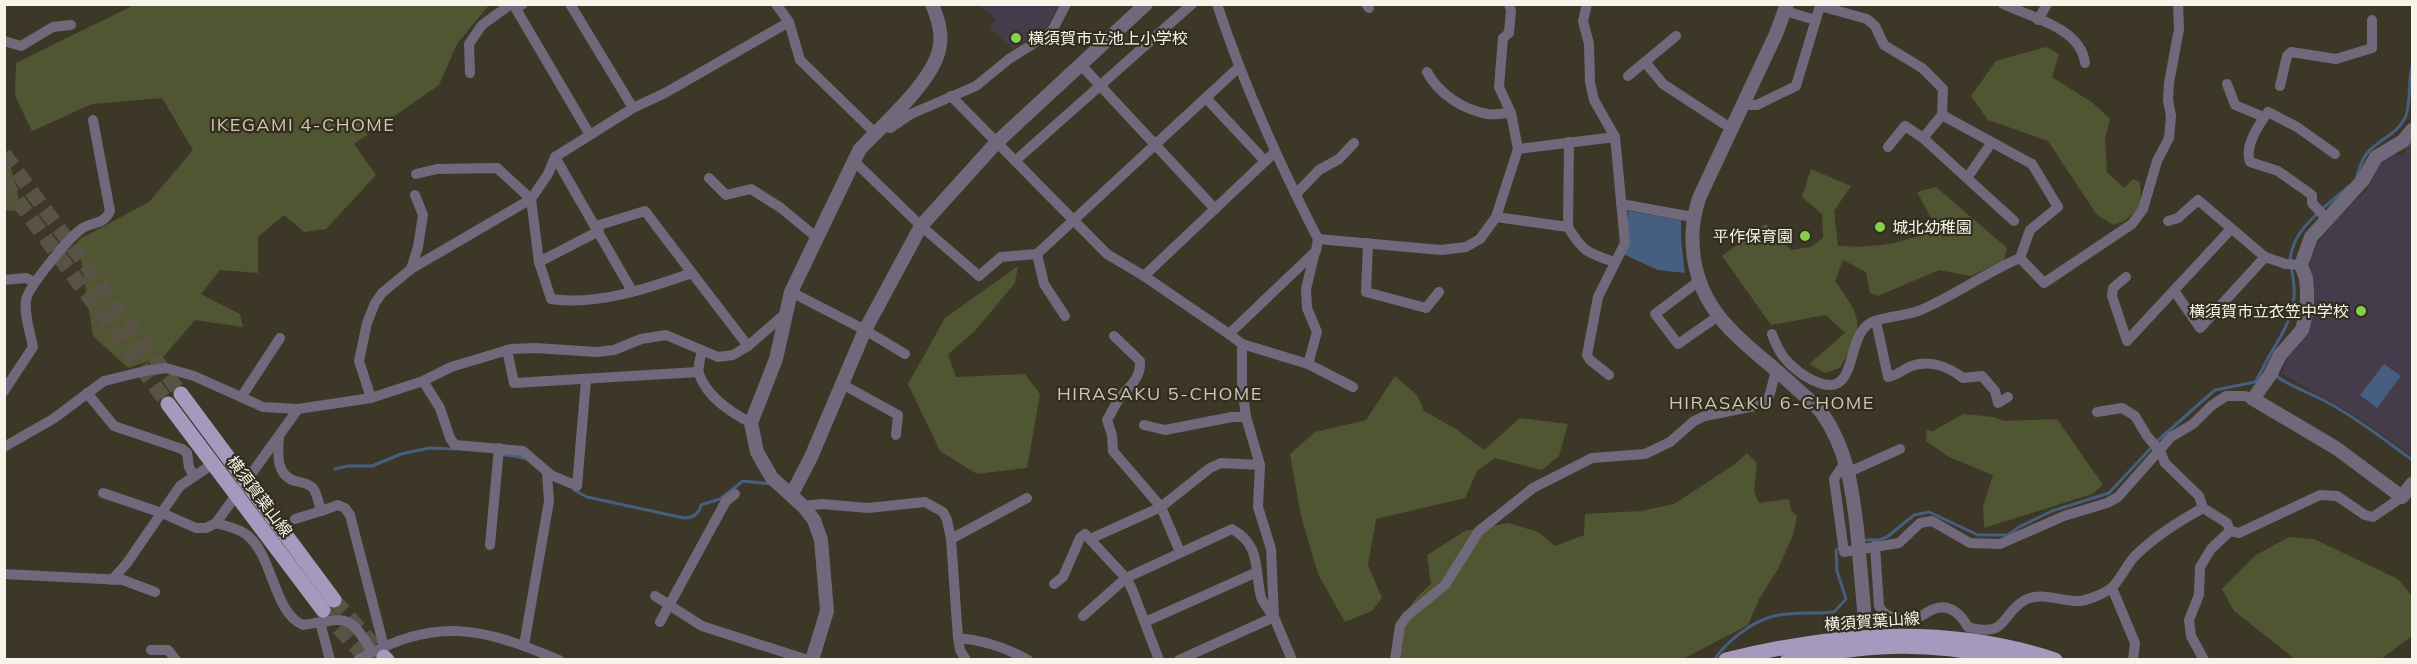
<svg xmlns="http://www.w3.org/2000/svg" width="2417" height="664" viewBox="0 0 2417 664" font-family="Mulish,'Noto Sans JP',sans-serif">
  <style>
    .education { fill: #443b4b }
    .green { fill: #505632 }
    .water { fill: #465e80 }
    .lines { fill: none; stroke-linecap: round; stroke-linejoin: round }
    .stream { stroke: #465e80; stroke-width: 3 }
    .primary-tunnel { stroke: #595345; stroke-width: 15; stroke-dasharray: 15 8; stroke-linecap: butt }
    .minor { stroke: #6f697b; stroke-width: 10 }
    .tertiary { stroke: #6f697b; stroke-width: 14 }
    .primary { stroke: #a599bd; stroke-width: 15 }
    .tertiary-bridge { stroke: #6f697b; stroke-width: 14 }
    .poi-dot { fill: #85cf4d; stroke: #322d1e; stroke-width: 2 }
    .labels { text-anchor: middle; stroke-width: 4.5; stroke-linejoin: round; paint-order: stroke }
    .poi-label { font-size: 16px; fill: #f7f4ea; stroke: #322d1e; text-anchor: start }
    .street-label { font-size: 16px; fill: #f7f4ea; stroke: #322d1e }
    .neighbourhood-label { font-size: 18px; letter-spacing: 1.5px; fill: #cec7b4; stroke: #322d1e }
  </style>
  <rect width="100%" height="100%" fill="#3d3728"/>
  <g class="education">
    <path d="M978 5H1059L1047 27 1013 49 989 27 996 19Z"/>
    <path d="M2412 141V456L2362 420 2281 373 2288 356 2307 334 2314 288 2310 261 2317 243 2341 214 2367 189 2378 164 2391 155H2405L2406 147Z"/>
  </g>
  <g class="green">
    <path d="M136 4 489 5 457 44 439 85 354 144 376 175 326 229 304 232 284 215 258 237V273L220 270 201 294 240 314 243 327 195 320 164 356 128 368 93 336 78 240 149 202 193 150 162 98 92 104 32 131 15 96 16 63Z"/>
    <path d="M2046 47 2059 54 2052 77 2093 103 2110 119 2105 139 2107 172 2124 188 2133 179 2140 182 2141 205 2126 220 2114 225 2097 215 2048 141 1988 120 1971 96 1996 61Z"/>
    <path d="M4 145H5L22 210 5 211Z"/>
    <path d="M1811 169 1851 186 1834 211 1838 246C1878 248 1900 244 1937 229L1917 192 1936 187 2007 248 2004 260 1971 276 1939 270 1878 296 1870 293 1866 272 1843 260 1835 281C1863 320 1865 325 1840 368L1825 373 1809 364 1845 333 1826 315 1771 325 1722 256 1766 224 1791 250 1811 247 1823 238 1822 214 1802 197Z"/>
    <path d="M1018 266 1015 283 974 332 948 354 956 377 1025 374 1040 394 1027 468 977 474 940 451 908 384 945 318Z"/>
    <path d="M1395 376 1417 395 1424 411 1456 429 1484 450 1520 418 1568 424 1559 456 1542 470 1495 458 1477 471 1465 498 1376 519 1368 565 1382 598 1372 611 1345 622 1318 574 1301 516 1290 454 1315 432 1366 420Z"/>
    <path d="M1963 414 1993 417 2004 421 2057 419 2103 485 2092 494 1984 528 1983 506 1993 475 1949 457 1926 441 1927 430 1933 431Z"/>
    <path d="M1747 453 1757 463 1754 492 1759 503 1789 499 1791 510 1797 516 1793 535 1778 569 1759 599 1748 625 1683 659 1400 660C1399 646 1405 613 1413 602 1418 595 1425 590 1431 584L1427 555 1465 531 1508 523 1538 532 1555 546 1584 535 1585 514 1641 511 1674 504 1735 464Z"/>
    <path d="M2289 537 2314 539 2398 579 2412 596V636L2381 659H2295L2234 611 2222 589 2256 555Z"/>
  </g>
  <g class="water">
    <path d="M1628 211 1681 220V240L1685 273 1658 270 1623 254 1628 244Z"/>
    <path d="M2384 364 2401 376 2377 408 2360 395Z"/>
  </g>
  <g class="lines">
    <g class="stream">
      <path d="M2356 179C2359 170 2362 157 2370 150 2382 138 2397 134 2405 118 2411 107 2408 81 2412 67"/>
      <path d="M2322 209 2349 186"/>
      <path d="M2290 260C2292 240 2303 227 2318 213"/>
      <path d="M2274 374C2289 387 2307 391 2323 400 2355 417 2384 439 2412 460"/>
      <path d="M2156 442 2215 390 2255 382C2262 372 2265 362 2271 353 2290 321 2300 305 2291 267"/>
      <path d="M500 454 524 458"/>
      <path d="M335 469 348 466H372L401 454 429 448 455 449"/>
      <path d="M574 490 587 497 684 518C693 518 699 514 701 505L720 499 743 481 771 484"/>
      <path d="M1863 540H1879L1887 537 1914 515 1929 512 1978 535H2008L2019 527 2052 511 2109 493 2152 447"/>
      <path d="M1714 660C1727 641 1751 622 1774 616 1792 612 1815 614 1834 612L1846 599 1837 571 1836 550 1840 548"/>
    </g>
    <g class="primary-tunnel">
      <path d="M4 154 181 394"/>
      <path d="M4 182 168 404"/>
      <path d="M334 600 384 657"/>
      <path d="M323 611 368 660"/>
    </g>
    <g class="minor">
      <path d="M523 4 516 9 590 135"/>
      <path d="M570 4 633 108"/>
      <path d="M776 4 789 22 800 60 875 133"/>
      <path d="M1217 4C1244 86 1279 163 1318 239L1316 251 1229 334 1242 344 1308 364 1353 387"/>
      <path d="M1366 4 1369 8"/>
      <path d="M1587 4 1583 21 1589 44 1590 82 1594 100 1615 137 1625 243 1598 297 1587 355 1590 360 1609 375"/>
      <path d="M2003 4C2031 17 2081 28 2085 63"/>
      <path d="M1786 11 1815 20"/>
      <path d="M2038 20 2047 4"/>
      <path d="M4 41 21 46 53 27 71 25"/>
      <path d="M1645 62 1663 84 1732 129"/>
      <path d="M1081 65 1215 209"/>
      <path d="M1427 72C1439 94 1462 109 1487 114 1494 115 1503 113 1511 113"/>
      <path d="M470 73 469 44 482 25 511 4"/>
      <path d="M1628 76 1676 36"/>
      <path d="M2227 84 2235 105 2264 117"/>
      <path d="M2280 86 2287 56 2291 52 2336 59 2372 48V20"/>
      <path d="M951 96 1107 254 1144 276 1229 334"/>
      <path d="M1206 98 1265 161"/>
      <path d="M1744 105H1757L1796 86 1820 6 1867 19 1875 26 1884 45 1922 68 1943 89 1942 115 2032 164 2058 207 2030 230 2020 258C1987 272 1957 294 1923 309 1907 317 1886 315 1870 323 1843 339 1861 410 1805 376 1787 364 1779 354 1772 334"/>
      <path d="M883 126 890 128 911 114 976 86 1009 59 1047 35 1053 29 1066 4"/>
      <path d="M1923 138 1942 115"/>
      <path d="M1888 147 1905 126 1923 138 2014 221"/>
      <path d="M1518 149 1615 137"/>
      <path d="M555 157 632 291"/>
      <path d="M854 161 921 226 979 276 1001 257 1037 254 1238 68"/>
      <path d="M1015 161 1192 4"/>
      <path d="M709 178 726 195 751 189 781 208 816 237"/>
      <path d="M1967 178 1992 142"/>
      <path d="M1296 194 1319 170 1339 159 1354 143"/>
      <path d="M1621 204 1693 217"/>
      <path d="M1496 217 1568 227C1582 251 1588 253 1614 262"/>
      <path d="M2327 219 2312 203V195L2278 171 2250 162C2244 147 2259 124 2268 112L2297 127 2335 154"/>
      <path d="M2168 221 2178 218 2198 200 2265 257"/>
      <path d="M596 226 645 211 692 273"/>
      <path d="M1568 227 1569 142"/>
      <path d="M1318 239 1441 250 1466 247 1480 239 1496 217 1518 149 1511 113 1499 87 1503 38 1509 33 1511 11 1509 4"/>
      <path d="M1368 243 1366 292 1426 308 1439 292"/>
      <path d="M1037 254 1044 284 1065 316"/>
      <path d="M2020 258 2044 283 2132 224 2143 209 2157 161 2169 138 2171 116 2168 100 2169 83 2179 29 2178 4"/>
      <path d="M539 262 599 231"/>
      <path d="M411 269 418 247 423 215 415 195"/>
      <path d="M1144 276 1275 152"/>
      <path d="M2126 277 2113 288 2112 296 2127 341 2231 229"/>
      <path d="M4 280 26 278 34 282"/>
      <path d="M1699 281 1655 314 1678 344 1717 317"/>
      <path d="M791 292 865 330 905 354"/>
      <path d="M2175 292 2200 328 2265 257 2286 264 2301 265"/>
      <path d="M1876 321 1888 377C1898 375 1901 371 1909 367 1928 359 1948 366 1963 378L1982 376 1995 391 1998 403 2008 397"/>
      <path d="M1114 336 1140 361C1141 377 1132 384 1122 395 1116 402 1112 412 1107 420L1112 435 1113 451 1161 507 1180 552"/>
      <path d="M1242 344V385L1246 417 1260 465 1258 507 1271 549 1274 617 1292 660"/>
      <path d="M748 346 692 273C649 288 597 306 551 299L539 262 531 199 548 174 555 157 633 108 665 93 789 22"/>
      <path d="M507 350 514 383 698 372"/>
      <path d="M702 350C701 357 697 367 699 374 707 397 730 412 751 423"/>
      <path d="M1308 364 1317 332 1307 308 1306 289 1315 252"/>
      <path d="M423 381 440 408 450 438 455 445 523 451 551 475 577 486 586 380"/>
      <path d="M842 384 898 415 896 435"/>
      <path d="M4 391 33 347C30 332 24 315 26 300 28 287 68 239 80 230 90 221 104 226 110 211L93 120"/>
      <path d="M87 393 114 426 182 449 187 453 189 467 194 476"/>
      <path d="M242 396 280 338"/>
      <path d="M371 398 359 361 367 323 375 303 382 293 411 269 531 199 497 168 437 169 416 174"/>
      <path d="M2097 412 2122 408 2135 416 2147 436 2160 451 2165 463 2199 496 2203 508 2227 523 2230 531 2211 549 2200 567 2199 595 2189 620 2191 636 2204 660"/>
      <path d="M1144 425 1165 430 1232 417H1246"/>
      <path d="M279 436C278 452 275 475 295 481 301 482 308 483 313 488 317 493 319 504 321 511L295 519"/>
      <path d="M4 447 53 419 104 381 145 371 166 368 194 376 263 407 298 409 371 398 423 381 451 367 511 349 535 348 597 352 614 350 641 339 666 335 718 357 733 355 748 346 786 313"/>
      <path d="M1846 461 1834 479 1844 552 1899 543 1920 523 1932 521 1970 543 2000 544 2064 516 2107 503 2118 497 2171 437 2193 424 2211 406 2226 396H2245L2253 399"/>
      <path d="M1849 472 1900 449"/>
      <path d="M103 493 162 513 196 528H206L216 523C225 526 239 528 247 535 274 557 273 612 303 625 346 619 348 611 372 652"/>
      <path d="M803 506 822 504 868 508 925 502 943 512 947 520 951 539 958 638C984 640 1005 647 1028 660"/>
      <path d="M321 511 338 505 345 508 350 515 384 647"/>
      <path d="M216 523 298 409"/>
      <path d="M2230 531 2239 533 2320 495 2337 496 2365 515 2373 517 2402 497"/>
      <path d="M951 539 1027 498"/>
      <path d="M1090 539 1161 507 1210 468 1221 463 1260 465"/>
      <path d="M490 545 499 448"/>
      <path d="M1875 546 1879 606C1886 621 1907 621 1921 616 1926 614 1929 610 1934 609 1950 603 1961 615 1968 627 2009 638 1999 615 2025 600 2041 591 2063 602 2080 601 2088 600 2103 594 2110 589 2118 584 2127 564 2135 556 2154 537 2179 521 2203 508"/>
      <path d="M4 574 123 580 155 592"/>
      <path d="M112 580 127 563 180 486 214 463"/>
      <path d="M1054 584 1063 577 1080 538 1085 534 1126 578 1132 589 1159 660"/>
      <path d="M2112 588 2135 643 2133 660"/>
      <path d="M655 596 702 626 808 660"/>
      <path d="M1083 616 1126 578 1232 529C1262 546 1254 569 1261 597 1263 604 1270 611 1274 617L1179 660"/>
      <path d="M320 622 330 660"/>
      <path d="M660 622 726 501 735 494"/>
      <path d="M1145 622 1257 572"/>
      <path d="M958 638 960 650 966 660"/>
      <path d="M524 645 549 501 547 473"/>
      <path d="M151 650H168L176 660"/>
      <path d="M358 660C436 616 481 627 559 660"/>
      <path d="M1395 660 1400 626 1407 616 1445 585 1479 531 1533 488 1592 458 1645 454 1670 442 1694 421 1705 416 1765 404C1773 393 1771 382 1777 370"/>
    </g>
    <g class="tertiary">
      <path d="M1787 4 1776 34 1700 196C1692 218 1691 236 1694 259 1704 322 1753 347 1796 388 1805 396 1815 404 1822 413 1847 449 1852 487 1857 529"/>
      <path d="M2412 130 2403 141 2376 157 2363 180 2311 237 2301 265 2306 278 2307 291V310L2302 330 2280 355 2270 375 2253 399 2336 448 2402 497 2412 484"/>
      <path d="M792 494 811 457 865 330 921 226 996 143 1146 4"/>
      <path d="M812 660 827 611 821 540 814 520 803 506 772 478 757 452 751 423 776 359 791 292 854 161 860 149C883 125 932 82 939 50 943 34 938 19 932 4"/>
    </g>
    <g class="primary">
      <path d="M181 394 334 600"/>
      <path d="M168 404 323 610"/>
      <path d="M384 657 387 660"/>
      <path d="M1726 660C1834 633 1947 624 2055 660"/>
      <path d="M1788 660C1814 656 1840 650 1866 648 1915 643 1967 649 2014 660"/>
    </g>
    <path class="tertiary-bridge" d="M1857 529 1865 621"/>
  </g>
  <g class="poi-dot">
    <circle cx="1016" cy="38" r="6"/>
    <circle cx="1880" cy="227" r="6"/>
    <circle cx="1805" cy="236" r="6"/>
    <circle cx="2361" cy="311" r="6"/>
  </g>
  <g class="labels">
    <g class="poi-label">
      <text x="1028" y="44">横須賀市立池上小学校</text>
      <text x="1892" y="233">城北幼稚園</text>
      <text x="1793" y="242" text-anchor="end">平作保育園</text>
      <text x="2349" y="317" text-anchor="end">横須賀市立衣笠中学校</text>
    </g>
    <g class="street-label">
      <text transform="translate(260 496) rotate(53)" y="6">横須賀葉山線</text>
      <text transform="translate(1872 621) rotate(-4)" y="6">横須賀葉山線</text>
    </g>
    <g class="neighbourhood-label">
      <text x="303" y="131">IKEGAMI 4-CHOME</text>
      <text x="1160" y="400">HIRASAKU 5-CHOME</text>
      <text x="1772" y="409">HIRASAKU 6-CHOME</text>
    </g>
  </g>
  <rect width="2417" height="664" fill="none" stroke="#f7f4ea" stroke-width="12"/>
</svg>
